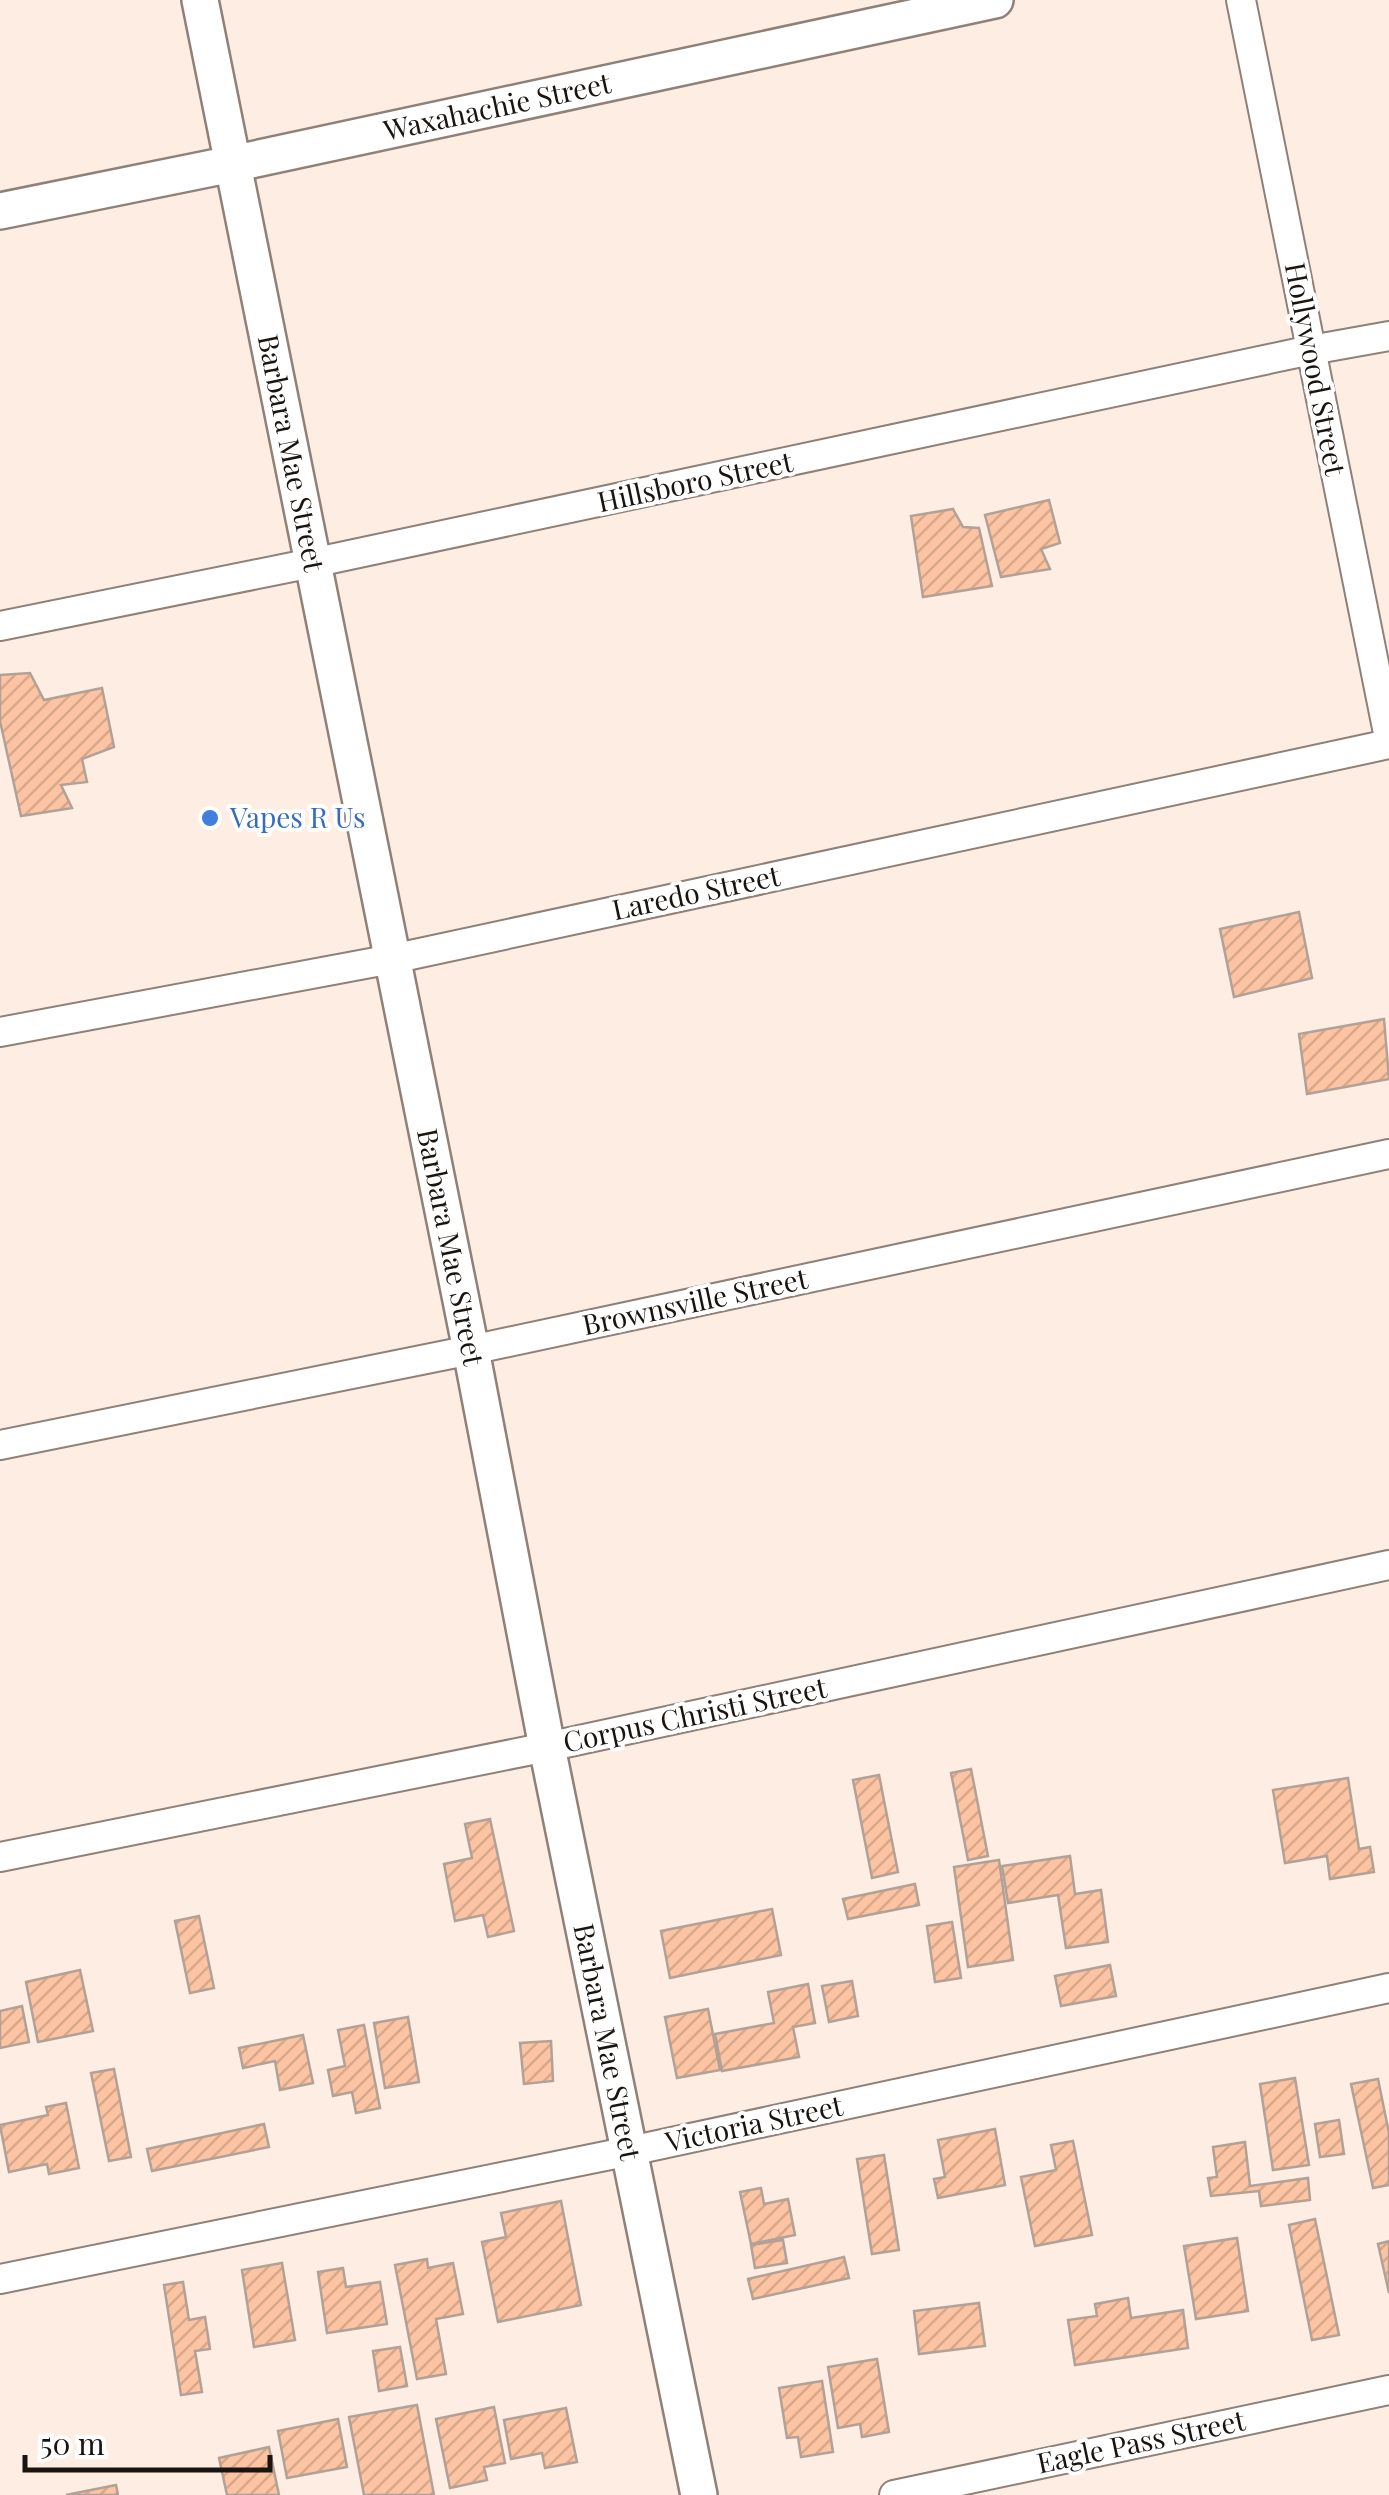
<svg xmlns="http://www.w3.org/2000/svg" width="1389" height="2495" viewBox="0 0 1389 2495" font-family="'Playfair Display',serif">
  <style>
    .building { fill: url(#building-hatch); stroke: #b1a197; stroke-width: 2.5 }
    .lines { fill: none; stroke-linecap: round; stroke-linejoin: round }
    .minor-casing { stroke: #8f8177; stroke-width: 32 }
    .tertiary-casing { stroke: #8f8177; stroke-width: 40 }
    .minor { stroke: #fff; stroke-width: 28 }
    .tertiary { stroke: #fff; stroke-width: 35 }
    .shop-dot { fill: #3f7fe0; stroke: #fff; stroke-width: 4 }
    .labels { text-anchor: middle; stroke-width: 8; stroke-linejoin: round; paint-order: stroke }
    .street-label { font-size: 28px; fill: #1a1410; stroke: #fff }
    .shop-label { font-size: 28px; fill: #366cbe; stroke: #fff; text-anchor: start }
  </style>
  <defs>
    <pattern id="building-hatch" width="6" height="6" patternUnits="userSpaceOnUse" patternTransform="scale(2.5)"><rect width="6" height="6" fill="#fdc4a3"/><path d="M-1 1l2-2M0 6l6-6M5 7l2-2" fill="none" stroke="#d8a88b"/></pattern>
  </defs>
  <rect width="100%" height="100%" fill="#fdede2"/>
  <g class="building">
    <path d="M1049 500 1060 543 1041 549 1050 569 1001 577 985 515Z"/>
    <path d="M953 509 963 527 979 528 992 586 923 597 911 516Z"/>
    <path d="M30 673 44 700 102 688 114 747 82 759 87 782 61 785 72 808 21 816 0 721V675Z"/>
    <path d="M1299 912 1312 978 1234 997 1220 929Z"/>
    <path d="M1384 1019 1389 1079 1307 1094 1299 1034Z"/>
    <path d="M971 1769 988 1856 968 1860 951 1773Z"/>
    <path d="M879 1775 898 1872 872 1878 853 1780Z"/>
    <path d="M1348 1778 1359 1849 1370 1847 1374 1872 1330 1879 1327 1856 1285 1863 1273 1790Z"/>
    <path d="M490 1819 514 1931 488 1937 483 1915 455 1921 444 1864 472 1858 465 1824Z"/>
    <path d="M1070 1856 1075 1894 1101 1890 1108 1942 1066 1948 1058 1895 1008 1903 1002 1866Z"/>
    <path d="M999 1860 1013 1960 968 1967 954 1867Z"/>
    <path d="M915 1884 919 1905 848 1919 843 1899Z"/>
    <path d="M772 1909 781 1955 670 1978 661 1931Z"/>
    <path d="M199 1916 214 1988 190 1993 175 1921Z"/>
    <path d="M952 1922 961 1978 935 1982 927 1926Z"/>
    <path d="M1110 1965 1116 1996 1061 2006 1055 1976Z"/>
    <path d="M80 1970 93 2031 38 2042 26 1982Z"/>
    <path d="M852 1981 858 2016 829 2022 822 1986Z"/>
    <path d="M808 1984 815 2023 793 2027 799 2057 722 2071 715 2034 774 2023 768 1992Z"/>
    <path d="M22 2006 29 2042 0 2048V2011Z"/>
    <path d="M708 2009 720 2070 677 2078 665 2017Z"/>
    <path d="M408 2017 419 2082 385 2088 374 2023Z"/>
    <path d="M364 2025 380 2108 356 2113 352 2092 333 2096 328 2070 345 2066 338 2030Z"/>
    <path d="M303 2035 313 2083 280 2090 275 2061 243 2068 239 2048Z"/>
    <path d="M551 2041 553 2081 524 2084 520 2043Z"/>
    <path d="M114 2069 131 2157 109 2161 91 2073Z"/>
    <path d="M1295 2078 1309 2165 1273 2170 1260 2084Z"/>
    <path d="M1378 2079 1389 2133V2185L1373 2188 1351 2084Z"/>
    <path d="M66 2103 79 2168 49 2174 47 2164 9 2172 0 2125 48 2115 46 2107Z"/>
    <path d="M1339 2120 1344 2154 1320 2157 1315 2124Z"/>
    <path d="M264 2124 269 2147 152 2171 147 2149Z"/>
    <path d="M995 2129 1005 2185 938 2198 934 2179 945 2177 938 2140Z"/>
    <path d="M1073 2141 1092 2235 1035 2246 1021 2177 1056 2170 1051 2145Z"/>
    <path d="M1245 2142 1250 2186 1308 2178 1310 2200 1261 2206 1259 2191 1211 2196 1208 2178 1217 2177 1213 2147Z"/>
    <path d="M884 2155 899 2250 872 2254 857 2159Z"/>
    <path d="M761 2188 764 2204 788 2199 795 2235 751 2244 740 2192Z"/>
    <path d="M561 2201 581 2305 498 2322 482 2242 506 2237 501 2213Z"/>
    <path d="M1315 2219 1339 2335 1312 2340 1289 2225Z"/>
    <path d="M1237 2238 1248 2311 1196 2319 1184 2246Z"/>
    <path d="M783 2240 787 2263 755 2268 751 2245Z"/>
    <path d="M1389 2241V2293L1378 2244Z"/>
    <path d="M844 2257 849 2278 753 2299 748 2279Z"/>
    <path d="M427 2259 428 2268 453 2263 463 2314 436 2319 446 2374 417 2379 395 2265Z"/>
    <path d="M282 2263 295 2340 254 2347 242 2270Z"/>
    <path d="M343 2268 346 2287 380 2282 387 2324 327 2333 318 2272Z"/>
    <path d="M183 2282 189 2320 205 2317 210 2349 195 2351 202 2392 181 2395 164 2285Z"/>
    <path d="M1128 2298 1131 2318 1183 2310 1188 2348 1075 2365 1068 2320 1097 2316 1095 2304Z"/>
    <path d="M979 2303 985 2346 919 2354 914 2311Z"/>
    <path d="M400 2347 407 2386 379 2391 373 2351Z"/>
    <path d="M877 2359 889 2432 862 2437 860 2424 838 2428 828 2367Z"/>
    <path d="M822 2381 833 2452 801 2457 798 2437 787 2438 779 2388Z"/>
    <path d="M417 2405 434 2495H364L349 2417Z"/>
    <path d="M494 2407 505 2463 484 2467 487 2480 450 2488 436 2419Z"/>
    <path d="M566 2408 577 2462 545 2468 542 2453 511 2459 504 2420Z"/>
    <path d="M338 2419 347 2467 287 2478 278 2431Z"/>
    <path d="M269 2447 279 2495H227L219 2458Z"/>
    <path d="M116 2485 118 2495H66Z"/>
  </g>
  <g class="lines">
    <defs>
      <g id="minor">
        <path d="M1241 0 1389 738"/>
        <path d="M0 626 312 563 1311 350 1389 336"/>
        <path d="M0 1032 392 959 1389 744"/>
        <path d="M0 1445 471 1350 1389 1154"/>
        <path d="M0 1857 547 1747 1389 1565"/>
        <path d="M0 2279 630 2151 1389 1988"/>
        <path d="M894 2495 1389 2390"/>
      </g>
      <g id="tertiary">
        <path id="s1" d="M200 0 471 1350 547 1747 699 2495"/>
        <path id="s2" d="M0 211 232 164 995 0"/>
      </g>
    </defs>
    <use href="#minor" class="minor-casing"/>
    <use href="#tertiary" class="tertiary-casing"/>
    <use href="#minor" class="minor"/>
    <use href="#tertiary" class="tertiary"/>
  </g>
  <circle class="shop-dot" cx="210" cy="818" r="10"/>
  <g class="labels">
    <g class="street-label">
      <text dy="10" stroke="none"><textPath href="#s2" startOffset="508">Waxahachie Street</textPath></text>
      <text transform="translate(1315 369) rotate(79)" y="10">Hollywood Street</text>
      <text dy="10" stroke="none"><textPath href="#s1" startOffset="462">Barbara Mae Street</textPath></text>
      <text transform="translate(695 482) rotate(-12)" y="10">Hillsboro Street</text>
      <text transform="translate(696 893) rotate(-12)" y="10">Laredo Street</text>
      <text dy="10" stroke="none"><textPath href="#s1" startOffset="1272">Barbara Mae Street</textPath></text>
      <text transform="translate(695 1302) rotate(-12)" y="10">Brownsville Street</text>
      <text transform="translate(695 1715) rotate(-12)" y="10">Corpus Christi Street</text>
      <text dy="10" stroke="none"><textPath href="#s1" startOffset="2082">Barbara Mae Street</textPath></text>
      <text transform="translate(754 2124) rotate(-12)" y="10">Victoria Street</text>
      <text transform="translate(1141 2442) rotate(-12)" y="10">Eagle Pass Street</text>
    </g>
    <g class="shop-label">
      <text x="230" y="828">Vapes R Us</text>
    </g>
  </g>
  <path d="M25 2455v15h245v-15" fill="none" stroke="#1a1410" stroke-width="5"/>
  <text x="40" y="2455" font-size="30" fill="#1a1410" stroke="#ffffff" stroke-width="8" paint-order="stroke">50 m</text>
</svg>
